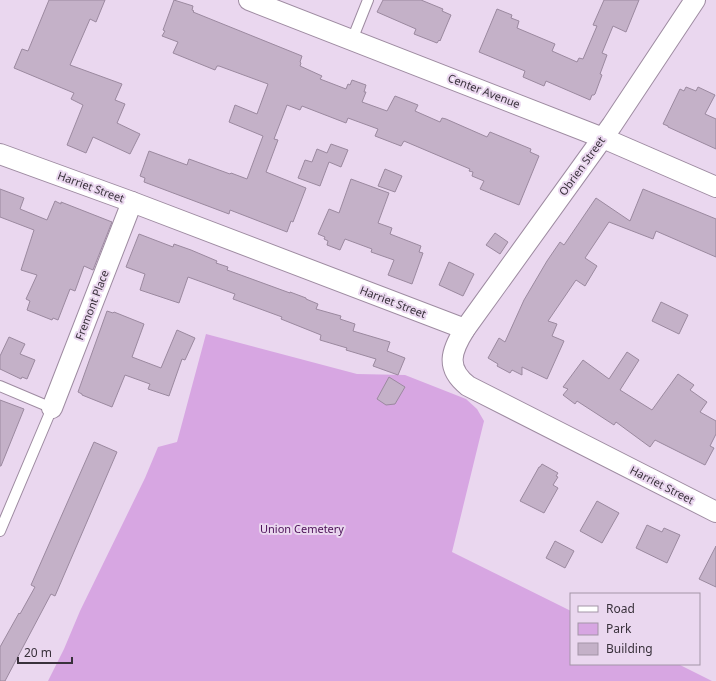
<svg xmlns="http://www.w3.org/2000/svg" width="716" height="681" viewBox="0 0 716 681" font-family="'Noto Sans',sans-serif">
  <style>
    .green { fill: #d7a6e2 }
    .building { fill: #c4b1c8; stroke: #9b899f }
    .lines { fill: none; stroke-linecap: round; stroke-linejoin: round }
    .service-casing { stroke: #9e8ba1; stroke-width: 12 }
    .minor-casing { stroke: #9e8ba1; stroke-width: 22 }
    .service { stroke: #fff; stroke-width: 10 }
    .minor { stroke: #fff; stroke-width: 20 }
    .labels { text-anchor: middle; stroke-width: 4; stroke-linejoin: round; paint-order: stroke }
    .street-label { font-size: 11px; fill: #39313b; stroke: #ead7ef }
    .park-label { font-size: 11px; fill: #4b1057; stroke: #ead7ef }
  </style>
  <rect width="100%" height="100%" fill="#ead7ef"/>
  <path class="green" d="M206 334 357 374 405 375 466 399 477 409 484 421 452 552 571 611V664H678L712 681H48L64 649 80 611 145 478 158 447 177 442Z"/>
  <g class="building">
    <path d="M49 0H105L96 22 90 19 70 65 122 84 115 100 125 104 117 123 140 134 130 154 93 137 86 153 67 145 83 105 71 99 74 93 14 68 22 49 28 51Z"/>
    <path d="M174 0 193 6 192 10 194 11 193 12 302 56 300 62 301 63 300 66 322 76 320 79 346 89 348 84 350 85 352 80 366 85 364 92H366L362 102 387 111 395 96 418 105 415 111 440 122 442 118 446 119 487 137 490 132 531 149 530 152 539 156 519 205 480 189 484 181 472 176 473 172 469 171 470 169 404 141 401 146 375 136 378 129 348 118 346 123 302 106 300 110 287 105 274 139 278 140 266 172 306 188 293 222 291 221 287 232 230 210 229 214 144 182 145 178 140 176 149 151 187 165 189 159 230 174 231 173 247 179 263 136 229 122 235 105 257 114 268 84 219 66H217L215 70 173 53 178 42 162 36 165 31 163 30Z"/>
    <path d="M383 0H421L443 9 442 11 451 15 440 41 439 40 437 43 414 34 416 29 377 12Z"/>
    <path d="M604 0H639L626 32 613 26 602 53 607 55 600 74 602 75 595 94 594 95H592L590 100 546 81 544 86 523 77 525 71 479 52 497 9 512 15 511 18 519 21 517 28 555 44 552 51 577 62 579 58 583 59 597 26 593 25Z"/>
    <path d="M686 87 696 91 698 87 715 95 705 114 716 119V149L668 127V126L663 124 680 89 684 91Z"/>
    <path d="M331 144 348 150 341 167 329 162 320 186 298 178 305 160 312 162 317 149 327 153Z"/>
    <path d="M385 169 402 176 395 192 378 186Z"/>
    <path d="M351 179 389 193 378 223 392 228 390 234 421 246 419 252 423 253 412 284 388 275 394 260 371 252 372 249 345 239 340 250 327 245 328 241 324 239 325 237 318 234 329 209 339 213Z"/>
    <path d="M0 189 24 198 20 209 47 220 55 201 61 204V202L112 222 93 270 84 266 75 291 70 289 58 320 53 318 52 320 27 310 30 301 26 299 37 275 21 270 34 230 0 217Z"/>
    <path d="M643 189 716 219V257L656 231 653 239 609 222 585 258 597 266 585 286 576 280 548 321 557 324 552 336 564 341 547 379 522 367V375L512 370 510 373 497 366 498 364 488 358 499 338 505 342 524 300 547 261 560 242 564 245 596 198 630 221Z"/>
    <path d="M495 233 508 242 500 254 486 245Z"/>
    <path d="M139 234 173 247 174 244 191 250 217 261 216 263 228 267 227 270 290 293V292L306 298V299L318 304 316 309 341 316 340 319 355 324 353 331 390 342 387 351 405 358 398 375 373 366 376 359 346 350 347 348 320 340 321 335 281 319 282 317 233 299 235 294 188 277 179 303 140 290 145 274 126 267Z"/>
    <path d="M449 262 474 274 463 296 439 285Z"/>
    <path d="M661 302 688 315 679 334 652 321Z"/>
    <path d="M107 311 113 313 114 312 144 324 132 357 161 368 177 330 195 338 185 360 182 359 169 396 148 389 150 384 125 375 112 407 82 395V394L78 392Z"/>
    <path d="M9 337 25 344 20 354 35 360 27 379 22 377 21 379 0 369V356Z"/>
    <path d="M627 352 639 360 620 390 652 410 678 374 694 385 690 390 707 402 700 412 716 421V434L710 446 714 448 705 465 655 440 650 447 616 422 614 425 577 401 575 404 563 395 568 389 563 387 583 360 609 379Z"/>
    <path d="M389 377 405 387 395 404 386 405 377 399Z"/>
    <path d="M0 400 24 409 1 466H0Z"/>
    <path d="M94 442 117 452 55 596 51 594 5 681H0V647L19 613 20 614 35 587 31 585Z"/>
    <path d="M542 464 558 473 556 476 558 477 553 485 558 488 544 513 520 501 539 467H540Z"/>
    <path d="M597 501 619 513 602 543 580 531Z"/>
    <path d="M647 525 662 532 664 528 680 535 667 563 636 548Z"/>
    <path d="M555 541 574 551 565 568 546 558Z"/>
    <path d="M716 546V587L699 579Z"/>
  </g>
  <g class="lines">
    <defs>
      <g id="service">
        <path d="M352 40 368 0"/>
        <path d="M0 386 52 408 0 531"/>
      </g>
      <g id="minor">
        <path d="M249 0 603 138 716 187"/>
        <path d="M695 0 612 125 465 329C451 351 445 368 468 386L716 512"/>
        <path d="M0 154 132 202 465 329"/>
        <path d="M52 408 132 202"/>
      </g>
    </defs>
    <use href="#service" class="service-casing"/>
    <use href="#minor" class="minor-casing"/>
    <use href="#service" class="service"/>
    <use href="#minor" class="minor"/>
  </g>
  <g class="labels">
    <g class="street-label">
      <text transform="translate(484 91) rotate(21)" y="4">Center Avenue</text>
      <text transform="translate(582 166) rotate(-54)" y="4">Obrien Street</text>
      <text transform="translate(91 187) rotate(20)" y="4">Harriet Street</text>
      <text transform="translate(393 302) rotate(21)" y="4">Harriet Street</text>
      <text transform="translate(92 305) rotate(-69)" y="4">Fremont Place</text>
      <text transform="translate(662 485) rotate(27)" y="4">Harriet Street</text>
    </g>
    <g class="park-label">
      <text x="302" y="533">Union Cemetery</text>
    </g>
  </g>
  <rect x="570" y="593" width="130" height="72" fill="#ead7ef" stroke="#a395a7"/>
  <rect x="578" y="606" width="20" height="6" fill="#ffffff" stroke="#a395a7"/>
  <text x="606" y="613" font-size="12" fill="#39313b">Road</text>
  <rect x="578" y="623" width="20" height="12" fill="#d7a6e2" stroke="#a395a7"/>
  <text x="606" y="633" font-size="12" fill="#39313b">Park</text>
  <rect x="578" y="643" width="20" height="12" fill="#c4b1c8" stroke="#a395a7"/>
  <text x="606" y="653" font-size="12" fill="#39313b">Building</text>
  <path d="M18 657v6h54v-6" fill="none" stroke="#39313b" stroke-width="2"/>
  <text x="24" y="657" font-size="12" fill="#39313b" stroke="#ead7ef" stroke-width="3" paint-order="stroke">20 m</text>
</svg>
